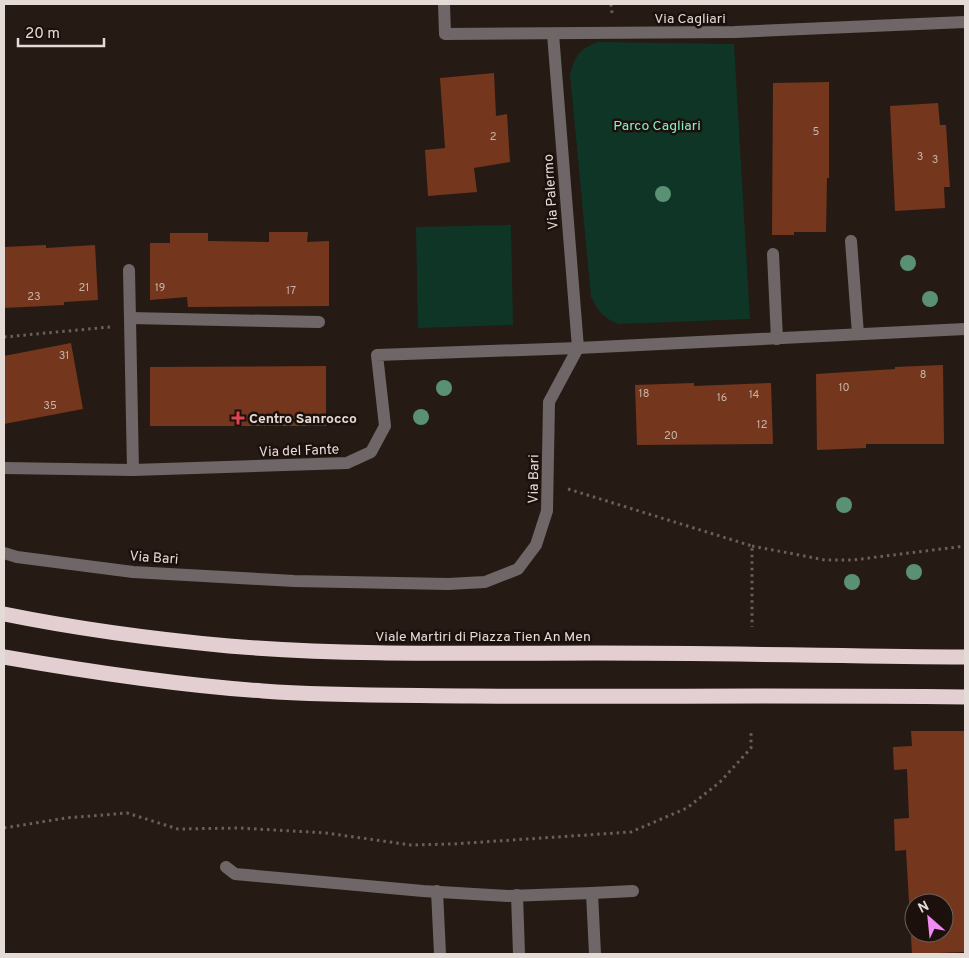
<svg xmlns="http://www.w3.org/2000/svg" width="969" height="958" viewBox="0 0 969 958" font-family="Overpass,sans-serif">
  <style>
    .green { fill: #0f3526 }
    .building { fill: #74371d; fill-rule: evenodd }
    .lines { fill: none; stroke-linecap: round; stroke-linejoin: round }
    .path { stroke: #6a5f5a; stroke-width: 3; stroke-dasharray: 2.5 4; stroke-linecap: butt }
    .minor { stroke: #6e6667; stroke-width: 12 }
    .highway { stroke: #e3cfd1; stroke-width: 15 }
    .tree { fill: #5a9174 }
    .health-dot { fill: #e0444e; stroke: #1c100c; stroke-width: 2 }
    .labels { text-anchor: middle; stroke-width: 5; stroke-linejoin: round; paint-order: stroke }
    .number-label { font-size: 11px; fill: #c8b2a8 }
    .street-label { font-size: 14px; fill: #e4dbd7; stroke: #1c100c }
    .park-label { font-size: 14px; fill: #84f2c2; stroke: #1c100c }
    .poi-label { font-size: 14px; font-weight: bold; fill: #e4dbd7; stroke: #1c100c; text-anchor: start }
  </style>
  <rect width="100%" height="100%" fill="#261a14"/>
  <g class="green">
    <path d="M598 42 734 44 750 319 619 324C604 319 598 311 591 297L570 74C576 55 579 49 598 42Z"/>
    <path d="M511 225 513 325 418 328 416 227Z"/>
  </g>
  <g class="building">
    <path d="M494 73 496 116 507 114 510 162 474 168 477 192 428 196 425 150 445 148 440 78Z"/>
    <path d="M829 82V178H827L826 232H794V235H772L773 83Z"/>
    <path d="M938 103 940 125H946L950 187H944L945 208 895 211 890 106Z"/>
    <path d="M269 232H308L307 242 329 241V306L188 307 187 297 150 300V243H170V233H208V241L269 242Z"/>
    <path d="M46 245V248L95 245 98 300 64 302V305L4 308V247Z"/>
    <path d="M71 343 83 409 4 424V356Z"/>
    <path d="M943 365 944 444H866V448L817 450 816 374 895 369V367Z"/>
    <path d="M326 366V426H150V367Z"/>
    <path d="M694 383V386L771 383 773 444 637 445 635 385Z"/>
    <path d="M911 731H965V952L912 954 906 850 895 851 894 819 909 818 907 769 894 770 893 747 912 746ZM914 903H944V933H914Z"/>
  </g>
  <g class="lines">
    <g class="path">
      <path d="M611 4 612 13"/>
      <path d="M4 337 110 327"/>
      <path d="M568 489 752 546V627"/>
      <path d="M752 546 825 560H853L965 546"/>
      <path d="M4 828 66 818 127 813 178 829 239 828 326 833 411 845 453 844 631 832 687 808 720 782 751 748V731"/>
    </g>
    <g class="minor">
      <path d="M444 4 445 34 735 32 965 22"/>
      <path d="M553 34 578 348"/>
      <path d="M851 241 858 334"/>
      <path d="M773 254 777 339"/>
      <path d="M129 270 133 470"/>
      <path d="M130 318 319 322"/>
      <path d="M4 468 133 470 347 463 371 452 385 426 377 355 578 348 965 329"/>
      <path d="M4 553 17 557 133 572 294 581 448 584 485 582 518 569 536 545 547 511 549 402 578 348"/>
      <path d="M226 867 235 874 423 891 508 896 592 893 595 954"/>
      <path d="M437 891 440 954"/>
      <path d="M592 893 633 891"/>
      <path d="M517 895 519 954"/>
    </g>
    <g class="highway">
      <path d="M4 614C78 629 153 639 229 646 351 656 475 653 597 653 720 653 843 656 965 657"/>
      <path d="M4 657C90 672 176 685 263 691 332 696 402 695 471 696 636 697 801 695 965 697"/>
    </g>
  </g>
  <g class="tree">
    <circle cx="663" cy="194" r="8"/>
    <circle cx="908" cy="263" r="8"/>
    <circle cx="930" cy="299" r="8"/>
    <circle cx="444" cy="388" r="8"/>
    <circle cx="421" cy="417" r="8"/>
    <circle cx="844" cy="505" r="8"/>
    <circle cx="914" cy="572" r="8"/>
    <circle cx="852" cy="582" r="8"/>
  </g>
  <path class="health-dot" d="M235.5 410.5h5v5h5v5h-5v5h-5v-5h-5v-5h5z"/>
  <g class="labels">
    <g class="number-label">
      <text x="816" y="135">5</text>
      <text x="493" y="140">2</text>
      <text x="920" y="160">3</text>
      <text x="935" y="163">3</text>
      <text x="84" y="291">21</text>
      <text x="160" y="291">19</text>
      <text x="291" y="294">17</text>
      <text x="34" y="300">23</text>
      <text x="64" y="359">31</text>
      <text x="923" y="378">8</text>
      <text x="844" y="391">10</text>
      <text x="644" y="397">18</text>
      <text x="754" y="398">14</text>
      <text x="722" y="401">16</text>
      <text x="50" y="409">35</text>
      <text x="762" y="428">12</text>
      <text x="671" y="439">20</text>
    </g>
    <g class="street-label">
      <text x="690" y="23">Via Cagliari</text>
      <text transform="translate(550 192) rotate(-94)" y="5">Via Palermo</text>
      <text transform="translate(299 450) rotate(-2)" y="5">Via del Fante</text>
      <text transform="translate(533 479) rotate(-89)" y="5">Via Bari</text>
      <text transform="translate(154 557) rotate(4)" y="5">Via Bari</text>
      <text x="483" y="641">Viale Martiri di Piazza Tien An Men</text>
    </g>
    <g class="park-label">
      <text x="657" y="130">Parco Cagliari</text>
    </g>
    <g class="poi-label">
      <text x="249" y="423">Centro Sanrocco</text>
    </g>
  </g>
  <rect width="969" height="958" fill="none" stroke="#e4dbd7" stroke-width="10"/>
  <g transform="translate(929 918) rotate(333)"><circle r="24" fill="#1c100c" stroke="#6c615d"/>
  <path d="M0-4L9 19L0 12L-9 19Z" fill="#f28af3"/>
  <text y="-8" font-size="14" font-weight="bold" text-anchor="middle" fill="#e4dbd7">N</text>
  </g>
  <path d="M18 38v8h86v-8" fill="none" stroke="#e4dbd7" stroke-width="2.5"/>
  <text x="25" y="38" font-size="15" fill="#e4dbd7" stroke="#1c100c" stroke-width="4" paint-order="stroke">20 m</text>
</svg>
